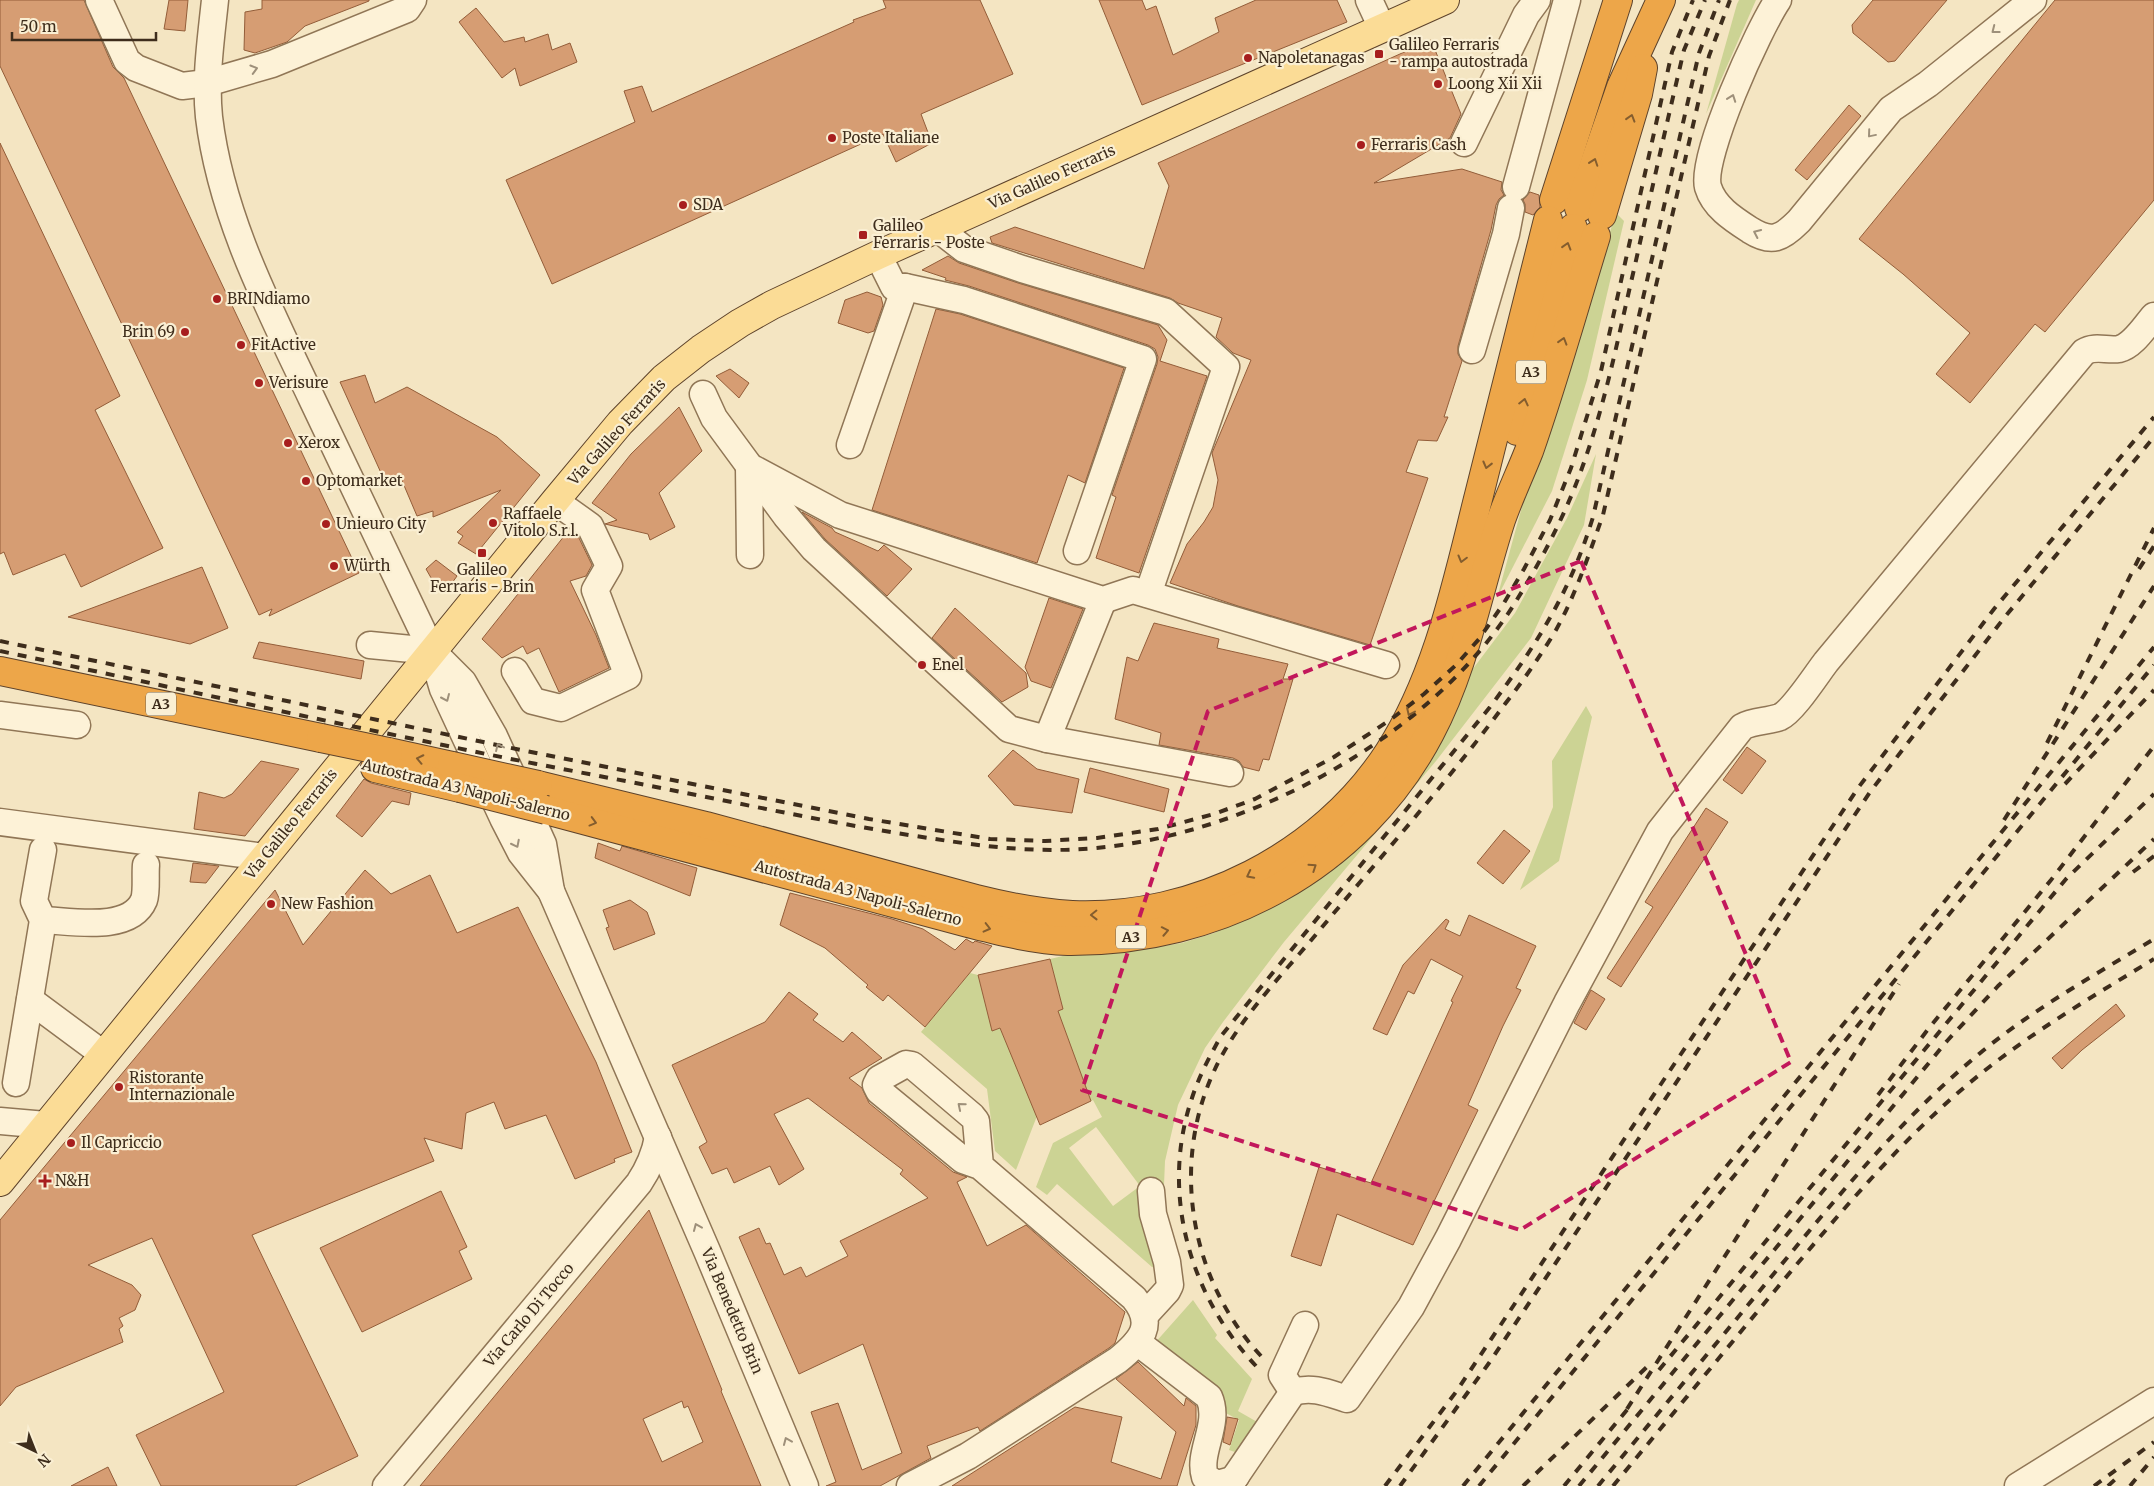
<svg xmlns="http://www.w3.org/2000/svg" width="2154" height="1486" viewBox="0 0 2154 1486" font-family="Merriweather,serif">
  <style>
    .green { fill: #ccd394; fill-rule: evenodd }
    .building { fill: #d69d73; stroke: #935d39; fill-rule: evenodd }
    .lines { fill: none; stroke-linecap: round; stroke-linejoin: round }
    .minor-casing { stroke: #907656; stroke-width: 29 }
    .major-casing { stroke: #5e432b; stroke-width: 30 }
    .highway-casing { stroke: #5e432b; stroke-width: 30 }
    .minor { stroke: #fdf2d7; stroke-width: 26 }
    .major { stroke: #fbdc96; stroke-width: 28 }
    .highway { stroke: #eda649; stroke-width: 28 }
    .rail { stroke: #3e2d1c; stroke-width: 4; stroke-dasharray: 9 9; stroke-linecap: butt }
    .highway-bridge-casing { stroke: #5e432b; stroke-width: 30; stroke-linecap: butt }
    .highway-bridge { stroke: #eda649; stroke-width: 28 }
    .oneway { stroke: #9e907a }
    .oneway2 { stroke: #845d2e }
    .marked { fill: none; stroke: #c2185b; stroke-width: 4; stroke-dasharray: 10 6; stroke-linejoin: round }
    .poi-dot { fill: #a71e1e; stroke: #faefd3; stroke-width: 2 }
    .labels { text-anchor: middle; stroke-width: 4.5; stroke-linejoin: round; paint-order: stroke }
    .shield { fill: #faefd3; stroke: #766753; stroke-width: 1 }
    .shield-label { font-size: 14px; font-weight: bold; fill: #3e2d1c }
    .poi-label { font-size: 15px; fill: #3e2d1c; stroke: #faefd3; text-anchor: start }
    .street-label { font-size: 15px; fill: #3e2d1c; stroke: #faefd3 }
  </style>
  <rect width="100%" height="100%" fill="#f4e5c2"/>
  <g class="green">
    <path d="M1739 0H1756L1706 114 1737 4Z"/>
    <path d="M1616 213 1624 221 1587 380 1552 491 1497 598 1523 503Z"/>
    <path d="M1596 454 1584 525 1531 638 1436 761 1284 942 1223 1022 1205 1048 1178 1105 1165 1161 1164 1185H1142L1157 1268 1152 1267 1057 1184 1047 1195 1036 1187 1053 1143 1102 1117 1093 1100 1091 1101 1058 1011 1063 1009 1050 959 1080 952 1151 948 1182 943 1214 933 1283 900 1466 678 1515 613 1567 518ZM1096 1127 1140 1186 1113 1206 1069 1148Z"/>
    <path d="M1586 706 1592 717 1559 861 1520 890 1553 807 1552 761Z"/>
    <path d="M970 973 978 975 992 1031 1000 1028 1037 1116 1016 1170 995 1151 987 1089 921 1032Z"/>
    <path d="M1193 1300 1217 1335 1215 1338 1252 1379 1238 1411 1259 1423 1238 1453 1229 1450 1239 1420 1220 1410 1154 1344Z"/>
  </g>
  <g class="building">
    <path d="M0 0H84L113 67 124 78 359 573 269 616 272 609 259 615 0 66Z"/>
    <path d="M169 0H188L185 31 164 29Z"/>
    <path d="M262 0H369V1L305 26 287 42 255 53 244 50 245 12 262 9Z"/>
    <path d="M883 0H980L1013 74 921 114 932 143 896 162 883 134 552 284 506 180 635 122 624 91 642 86 652 112 854 22 853 20 886 8Z"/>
    <path d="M1099 0H1142L1146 10 1156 6 1173 55 1219 32 1215 18 1256 0H1337L1347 22 1142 105Z"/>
    <path d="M1873 0H1947L1895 61 1888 62 1853 33 1852 25Z"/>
    <path d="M2055 0H2154V200L2045 332 2035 324 1970 403 1936 374 1970 333 1903 274 1859 239Z"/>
    <path d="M476 8 504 42 524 37 525 42 548 34 552 50 570 43 577 62 520 86 515 68 502 78 459 22Z"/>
    <path d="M1431 40 1461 114 1450 138 1374 183 1462 169 1502 182 1501 190 1504 195 1499 199 1496 205 1491 230 1458 346V354L1462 361 1444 417H1448L1437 441 1418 440 1406 472 1428 478 1370 645 1238 606 1170 583 1187 544 1204 522 1213 507 1218 480 1212 453 1251 360 1233 353 1216 337 1222 318 1178 303 1170 298 992 243 990 237 1015 227 1144 269 1169 186 1158 163Z"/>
    <path d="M1849 105 1861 116 1807 180 1795 170Z"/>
    <path d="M0 143 120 396 95 410 163 548 81 587 65 554 13 575 4 552 0 554Z"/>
    <path d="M1530 192 1539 195 1540 207 1533 215 1525 212V204L1523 200Z"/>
    <path d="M948 256 959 263 1018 283 1158 325 1167 340 1160 361 1207 376 1139 573 1096 558 1116 497 1112 495 1157 364 1158 357 1155 349 1148 345 969 286 945 280 946 278 922 270Z"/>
    <path d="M867 292 881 297 883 305 874 331 868 333 838 323 845 300Z"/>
    <path d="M936 309 960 314 1124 368 1085 483 1068 475 1037 563 872 510Z"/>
    <path d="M730 369 749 383 739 398 716 376Z"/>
    <path d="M365 375 375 403 407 387 497 437 540 475 476 554 458 543 463 536 457 532 501 490 433 517V511L417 516 400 476 386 484 340 382Z"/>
    <path d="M679 407 702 451 659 493 675 527 650 540 648 534 605 524 617 520 592 503 631 454Z"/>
    <path d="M802 512 832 528 835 532 878 551 884 545 912 569 887 596 825 539Z"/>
    <path d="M573 532 578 536 592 565 586 576 570 581 596 635 609 668 559 692 539 648 527 654 523 646 502 658 482 639 565 535Z"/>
    <path d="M436 560 457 576 445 593 434 583 426 569Z"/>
    <path d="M202 567 228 628 190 644 68 617Z"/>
    <path d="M1049 598 1083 609 1051 688 1031 681 1025 667Z"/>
    <path d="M955 608 1026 673 1028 687 1002 702 932 638Z"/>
    <path d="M1154 623 1219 639 1217 648 1288 664 1283 679H1293L1269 760 1263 759 1259 771 1243 767 1239 761 1233 758 1159 745 1161 733 1115 719 1127 657 1138 661Z"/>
    <path d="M259 642 364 661 361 679 253 658Z"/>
    <path d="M1747 747 1766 761 1742 794 1723 780Z"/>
    <path d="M1013 750 1037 769 1079 779 1072 813 1014 805 988 776Z"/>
    <path d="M261 761 299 769 245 836 194 829 199 792 224 798 232 794Z"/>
    <path d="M1090 768 1169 789 1164 812 1084 792Z"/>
    <path d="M364 779 371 783 411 793 409 805 392 801 362 837 336 816Z"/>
    <path d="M1706 808 1728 822 1621 987 1607 978 1653 907 1645 902Z"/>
    <path d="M1504 830 1530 851 1503 884 1477 863Z"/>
    <path d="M598 843 620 851 622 846 697 868 690 896 595 858Z"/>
    <path d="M193 863 219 866 206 883 190 882Z"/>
    <path d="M365 870 391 894 430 875 457 933 518 907 596 1062 632 1152 614 1159 615 1162 575 1179 546 1115 505 1129 494 1102 466 1113 462 1149 424 1138 434 1161 252 1235 358 1456 295 1486H161L136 1435 224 1392 152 1238 88 1265 132 1285 141 1295 135 1310 119 1318 123 1326 119 1329 123 1342 16 1387 0 1406V1220L275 890 303 945Z"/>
    <path d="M790 893 892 919 923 929 955 950 966 939 973 943 975 941 992 946 925 1027 888 995 883 1001 866 987 868 985 825 948 780 925Z"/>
    <path d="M630 900 647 912 655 934 614 950 606 928 609 927 603 910Z"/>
    <path d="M1469 915 1536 946 1516 988 1521 990 1503 1026 1468 1105 1478 1110 1413 1245 1337 1214 1321 1266 1291 1256 1319 1167 1371 1183 1453 1002 1451 1001 1463 976 1431 959 1414 994 1408 991 1387 1035 1373 1029 1403 965 1446 919 1449 921 1445 929 1460 936Z"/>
    <path d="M1050 959 1063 1009 1058 1011 1091 1101 1040 1125 1000 1028 992 1031 978 975Z"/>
    <path d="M1591 990 1605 999 1586 1030 1574 1023Z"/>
    <path d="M789 992 818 1014 813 1020 843 1042 852 1032 882 1058 849 1078 862 1088 869 1103 953 1172 967 1177 957 1182 987 1246 1026 1225 1125 1312 1115 1343 1109 1348 980 1431 978 1427 927 1446 931 1458 880 1486H826L836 1482 811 1412 838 1403 862 1470 902 1453 863 1344 799 1374 739 1237 759 1228 766 1244 770 1243 784 1275 801 1267 806 1277 848 1256 840 1241 928 1198 900 1174 903 1170 808 1098 774 1114 804 1169 779 1185 770 1166 734 1183 727 1168 712 1174 699 1147 707 1142 672 1065 765 1022Z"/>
    <path d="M2116 1004 2125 1016 2082 1050 2062 1069 2052 1058Z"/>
    <path d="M441 1191 467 1247 459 1251 472 1279 362 1332 320 1248Z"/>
    <path d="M649 1210 722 1390 721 1391 761 1486H420ZM682 1401 684 1408 688 1406 703 1442 662 1462 643 1419Z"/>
    <path d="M1138 1362 1184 1406 1186 1398 1196 1406V1425L1177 1486H952L1075 1407 1122 1417 1111 1462 1161 1479 1176 1432 1116 1379Z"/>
    <path d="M1227 1417 1238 1419 1230 1445 1223 1442Z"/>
    <path d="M108 1467 117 1486H71Z"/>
  </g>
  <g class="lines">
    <defs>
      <g id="minor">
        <path d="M99 0 127 61 136 68 182 86 207 83 272 64 407 9 413 0"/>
        <path d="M215 0C211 39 205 78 209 117 221 217 269 308 312 399 352 483 392 567 432 651L463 682 494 736 543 844 551 891"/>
        <path d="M1369 0 1382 28"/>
        <path d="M1778 0C1759 28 1700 157 1708 187 1714 207 1733 219 1750 230 1772 244 1782 238 1799 221L1891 109 1928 84 2033 0"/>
        <path d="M1464 143 1526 15 1537 0"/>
        <path d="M1516 187 1567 0"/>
        <path d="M937 228 964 249 1022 269 1166 312 1226 367 1148 594"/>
        <path d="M878 255 894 287H905L964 300 1143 359 1077 551"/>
        <path d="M1472 350 1506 234 1511 208"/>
        <path d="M703 394 714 418 786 516 814 549 1009 729 1047 739 1230 773"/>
        <path d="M850 445 905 287"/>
        <path d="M749 466 750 555"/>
        <path d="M754 469 840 515 1103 600 1133 590 1386 665"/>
        <path d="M370 645 432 651"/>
        <path d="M432 652 443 689 503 818 521 853 551 891 707 1251 805 1486"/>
        <path d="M515 671 533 701 561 708 628 676 595 590 609 566 590 526 555 501"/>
        <path d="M0 715 77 725"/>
        <path d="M1047 739 1103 600"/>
        <path d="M0 822 264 857"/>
        <path d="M43 920C71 921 130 933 144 900 147 891 145 875 146 865"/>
        <path d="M30 1000 103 1054"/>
        <path d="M16 1083 43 920 34 901 43 850"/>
        <path d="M0 1121 46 1125"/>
        <path d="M1145 1315 1167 1291 1170 1285 1167 1262 1153 1214 1151 1191"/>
        <path d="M1137 1342 1209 1397C1221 1424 1197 1452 1205 1477L1217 1484 1232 1480 1236 1476"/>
        <path d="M1293 1392 1282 1375 1305 1325"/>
        <path d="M386 1486 639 1183C649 1168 655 1154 658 1137"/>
        <path d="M910 1486 968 1456 1118 1360C1141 1341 1156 1325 1134 1298L980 1166 963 1160 879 1091 876 1085 879 1079 906 1064 912 1065 972 1116 976 1121 980 1166"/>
        <path d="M1229 1486 1293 1392C1313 1386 1328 1393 1347 1399L1411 1307 1448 1239 1567 1003 1660 831 1742 727C1754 720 1767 722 1780 717 1793 711 1816 675 1826 662L2084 352C2095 345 2107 351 2119 349 2133 346 2145 326 2154 316"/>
        <path d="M2018 1486 2154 1401"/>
      </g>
      <path id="major" d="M0 1182 555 501 620 423 664 378 701 349 740 323 772 305 878 255 1445 0"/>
      <g id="highway">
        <path d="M1554 200 1618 0"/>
        <path d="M1579 208 1621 87 1661 0"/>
        <path d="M1602 215 1638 94 1643 68"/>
        <path d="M1517 431 1540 335 1573 228"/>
        <path d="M0 671 321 738"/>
        <path d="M388 752 452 766"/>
        <path d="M375 768 460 788"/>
        <path d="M538 785 706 826 976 899C1008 907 1039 913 1072 915 1195 920 1322 856 1389 752 1438 676 1457 582 1479 495 1502 404 1525 312 1548 220"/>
        <path d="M546 810 968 923C1000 931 1034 940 1068 941 1218 942 1359 868 1430 733 1465 667 1478 591 1501 520 1509 497 1520 474 1529 451 1554 380 1574 307 1596 236"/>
      </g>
    </defs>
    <use href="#minor" class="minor-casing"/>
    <use href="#major" class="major-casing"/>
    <use href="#highway" class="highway-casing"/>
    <use href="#minor" class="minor"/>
    <use href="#major" class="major"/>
    <use href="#highway" class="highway"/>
    <g class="rail">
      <path d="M2139 569 2154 546"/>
      <path d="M0 641 526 751 869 819 990 839 1045 841 1097 838 1158 829 1214 814 1255 799 1334 757 1390 720 1424 694 1456 665 1479 639 1504 603 1524 569 1550 520 1571 468 1601 371 1672 52 1693 0"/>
      <path d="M0 651C148 682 295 715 443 745 522 762 602 776 681 792 757 807 833 823 909 835 974 845 1030 854 1096 848 1250 834 1429 738 1513 606 1540 563 1565 516 1582 468 1606 402 1619 333 1635 265 1651 193 1667 122 1684 50L1705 0"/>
      <path d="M2047 743 2154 528"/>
      <path d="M2065 784 2154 690"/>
      <path d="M2004 820 2154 586"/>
      <path d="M2133 872 2154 856"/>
      <path d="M1878 1095 1929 1028 2051 880 2154 746"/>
      <path d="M1261 1356C1190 1280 1170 1164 1215 1069 1237 1022 1279 978 1313 938 1377 861 1445 785 1505 704 1523 681 1541 655 1556 630 1576 594 1589 554 1603 515L1709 56 1730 0"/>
      <path d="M1256 1366C1189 1295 1160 1192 1192 1098 1199 1076 1210 1056 1221 1036L1490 707C1537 644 1570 593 1593 517L1699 53 1719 0"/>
      <path d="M1659 1370 2066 879 2154 794"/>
      <path d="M1627 1409 1899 984"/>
      <path d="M1385 1486 1456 1392 1858 788 1994 609 2154 417"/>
      <path d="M1400 1486 1489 1363 1870 792 2004 618 2154 437"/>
      <path d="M1463 1486 2154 647"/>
      <path d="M1479 1486 2154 665"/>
      <path d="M1523 1486 1651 1363"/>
      <path d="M1564 1486 1631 1405"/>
      <path d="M1579 1486 1947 1041 1998 986 2154 839"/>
      <path d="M1598 1486C1654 1418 1711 1350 1767 1282 1834 1201 1898 1121 1979 1054 2033 1009 2095 975 2154 939"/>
      <path d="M1613 1486C1666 1422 1719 1358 1772 1294 1833 1221 1894 1147 1967 1085 2025 1036 2090 998 2154 959"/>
      <path d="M2094 1486 2154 1442"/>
      <path d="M2108 1486 2121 1474"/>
      <path d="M2130 1486 2154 1457"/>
    </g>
    <defs>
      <g id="highway-bridge">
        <path d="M321 738 388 752"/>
        <path d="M452 766 538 785"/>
        <path d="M460 788 546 810"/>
      </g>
    </defs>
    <use href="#highway-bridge" class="highway-bridge-casing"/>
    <use href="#highway-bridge" class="highway-bridge"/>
  </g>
  <defs><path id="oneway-chevron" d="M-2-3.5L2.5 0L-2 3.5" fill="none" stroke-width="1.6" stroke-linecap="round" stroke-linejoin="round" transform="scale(1.25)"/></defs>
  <g class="oneway">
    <use href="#oneway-chevron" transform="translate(1995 30) rotate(142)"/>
    <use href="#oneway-chevron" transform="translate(254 69) rotate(-16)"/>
    <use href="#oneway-chevron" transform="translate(1732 98) rotate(-70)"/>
    <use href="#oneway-chevron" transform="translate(1871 134) rotate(130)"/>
    <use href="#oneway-chevron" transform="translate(1757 233) rotate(-155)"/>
    <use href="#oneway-chevron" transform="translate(446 698) rotate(66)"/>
    <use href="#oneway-chevron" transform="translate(499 747) rotate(-115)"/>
    <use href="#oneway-chevron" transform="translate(516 844) rotate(63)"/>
    <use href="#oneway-chevron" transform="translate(961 1106) rotate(-140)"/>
    <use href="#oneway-chevron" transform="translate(697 1227) rotate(-113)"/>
    <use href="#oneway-chevron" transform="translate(787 1441) rotate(-113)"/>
  </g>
  <g class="oneway2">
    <use href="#oneway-chevron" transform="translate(1631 118) rotate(-73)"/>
    <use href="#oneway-chevron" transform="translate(1594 162) rotate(-71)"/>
    <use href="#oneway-chevron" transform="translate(1567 246) rotate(-73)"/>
    <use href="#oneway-chevron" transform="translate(1563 341) rotate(-73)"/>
    <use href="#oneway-chevron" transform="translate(1524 402) rotate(-77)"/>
    <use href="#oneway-chevron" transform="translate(1487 465) rotate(104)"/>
    <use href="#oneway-chevron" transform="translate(1462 559) rotate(105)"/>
    <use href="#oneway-chevron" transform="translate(1410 712) rotate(115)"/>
    <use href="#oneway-chevron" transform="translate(420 759) rotate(-168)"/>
    <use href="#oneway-chevron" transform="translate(593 822) rotate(15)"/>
    <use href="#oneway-chevron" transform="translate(1313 867) rotate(-34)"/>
    <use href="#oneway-chevron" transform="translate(1250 875) rotate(153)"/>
    <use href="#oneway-chevron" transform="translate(1094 915) rotate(179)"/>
    <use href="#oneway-chevron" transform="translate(987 928) rotate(14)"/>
    <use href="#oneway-chevron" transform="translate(1165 931) rotate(-11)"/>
  </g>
  <path class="marked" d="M1581 561 1791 1062 1520 1230 1082 1090 1208 711Z"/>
  <g class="poi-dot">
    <rect x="1374" y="49" width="10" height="10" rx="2.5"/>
    <circle cx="1248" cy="58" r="5"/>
    <circle cx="1438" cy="84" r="5"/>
    <circle cx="832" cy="138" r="5"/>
    <circle cx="1361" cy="145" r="5"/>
    <circle cx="683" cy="205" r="5"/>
    <rect x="858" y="230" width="10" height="10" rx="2.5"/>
    <circle cx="217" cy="299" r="5"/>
    <circle cx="185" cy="332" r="5"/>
    <circle cx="241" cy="345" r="5"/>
    <circle cx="259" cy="383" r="5"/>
    <circle cx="288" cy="443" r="5"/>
    <circle cx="306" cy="481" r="5"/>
    <circle cx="493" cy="523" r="5"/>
    <circle cx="326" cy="524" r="5"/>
    <rect x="477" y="548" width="10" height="10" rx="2.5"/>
    <circle cx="334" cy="566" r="5"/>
    <circle cx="922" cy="665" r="5"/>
    <circle cx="271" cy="904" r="5"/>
    <circle cx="119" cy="1087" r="5"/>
    <circle cx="71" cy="1143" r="5"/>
    <path d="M42.5 1173.5h5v5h5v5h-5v5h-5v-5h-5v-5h5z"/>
  </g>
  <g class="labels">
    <g class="shield">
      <rect x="1516" y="360.5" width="30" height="23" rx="4"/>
      <rect x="146" y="692.5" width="30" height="23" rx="4"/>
      <rect x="1116" y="925.5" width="30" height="23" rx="4"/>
    </g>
    <g class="shield-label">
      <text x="1531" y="377">A3</text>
      <text x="161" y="709">A3</text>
      <text x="1131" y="942">A3</text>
    </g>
    <g class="poi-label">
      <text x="1389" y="50">Galileo Ferraris<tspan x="1389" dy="17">- rampa autostrada</tspan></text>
      <text x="1258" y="63">Napoletanagas</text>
      <text x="1448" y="89">Loong Xii Xii</text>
      <text x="842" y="143">Poste Italiane</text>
      <text x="1371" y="150">Ferraris Cash</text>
      <text x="693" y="210">SDA</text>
      <text x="873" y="231">Galileo<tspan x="873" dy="17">Ferraris - Poste</tspan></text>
      <text x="227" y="304">BRINdiamo</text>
      <text x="175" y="337" text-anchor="end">Brin 69</text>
      <text x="251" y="350">FitActive</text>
      <text x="269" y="388">Verisure</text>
      <text x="298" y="448">Xerox</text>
      <text x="316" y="486">Optomarket</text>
      <text x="503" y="519">Raffaele<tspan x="503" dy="17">Vitolo S.r.l.</tspan></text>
      <text x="336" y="529">Unieuro City</text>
      <text x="344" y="571">Würth</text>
      <text x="482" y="575" text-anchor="middle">Galileo<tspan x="482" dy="17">Ferraris - Brin</tspan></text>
      <text x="932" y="670">Enel</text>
      <text x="281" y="909">New Fashion</text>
      <text x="129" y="1083">Ristorante<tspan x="129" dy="17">Internazionale</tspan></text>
      <text x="81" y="1148">Il Capriccio</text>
      <text x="55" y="1186">N&amp;H</text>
    </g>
    <g class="street-label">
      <text transform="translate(1052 177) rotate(-24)" y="5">Via Galileo Ferraris</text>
      <text transform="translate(617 432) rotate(-48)" y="5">Via Galileo Ferraris</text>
      <text transform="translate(466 790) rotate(14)" y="5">Autostrada A3 Napoli-Salerno</text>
      <text transform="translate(291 824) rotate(-51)" y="5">Via Galileo Ferraris</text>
      <text transform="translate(858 893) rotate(15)" y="5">Autostrada A3 Napoli-Salerno</text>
      <text transform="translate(732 1311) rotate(67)" y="5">Via Benedetto Brin</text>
      <text transform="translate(529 1315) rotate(-50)" y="5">Via Carlo Di Tocco</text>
    </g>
  </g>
  <g transform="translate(35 1451) rotate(137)" stroke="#faefd3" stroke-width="4" paint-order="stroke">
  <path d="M0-4L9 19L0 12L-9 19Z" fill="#3e2d1c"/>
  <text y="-8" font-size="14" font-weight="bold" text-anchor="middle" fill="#3e2d1c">N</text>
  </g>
  <path d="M12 32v8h144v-8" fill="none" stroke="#3e2d1c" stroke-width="2.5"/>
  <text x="20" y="32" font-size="15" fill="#3e2d1c" stroke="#faefd3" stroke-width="4" paint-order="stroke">50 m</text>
</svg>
